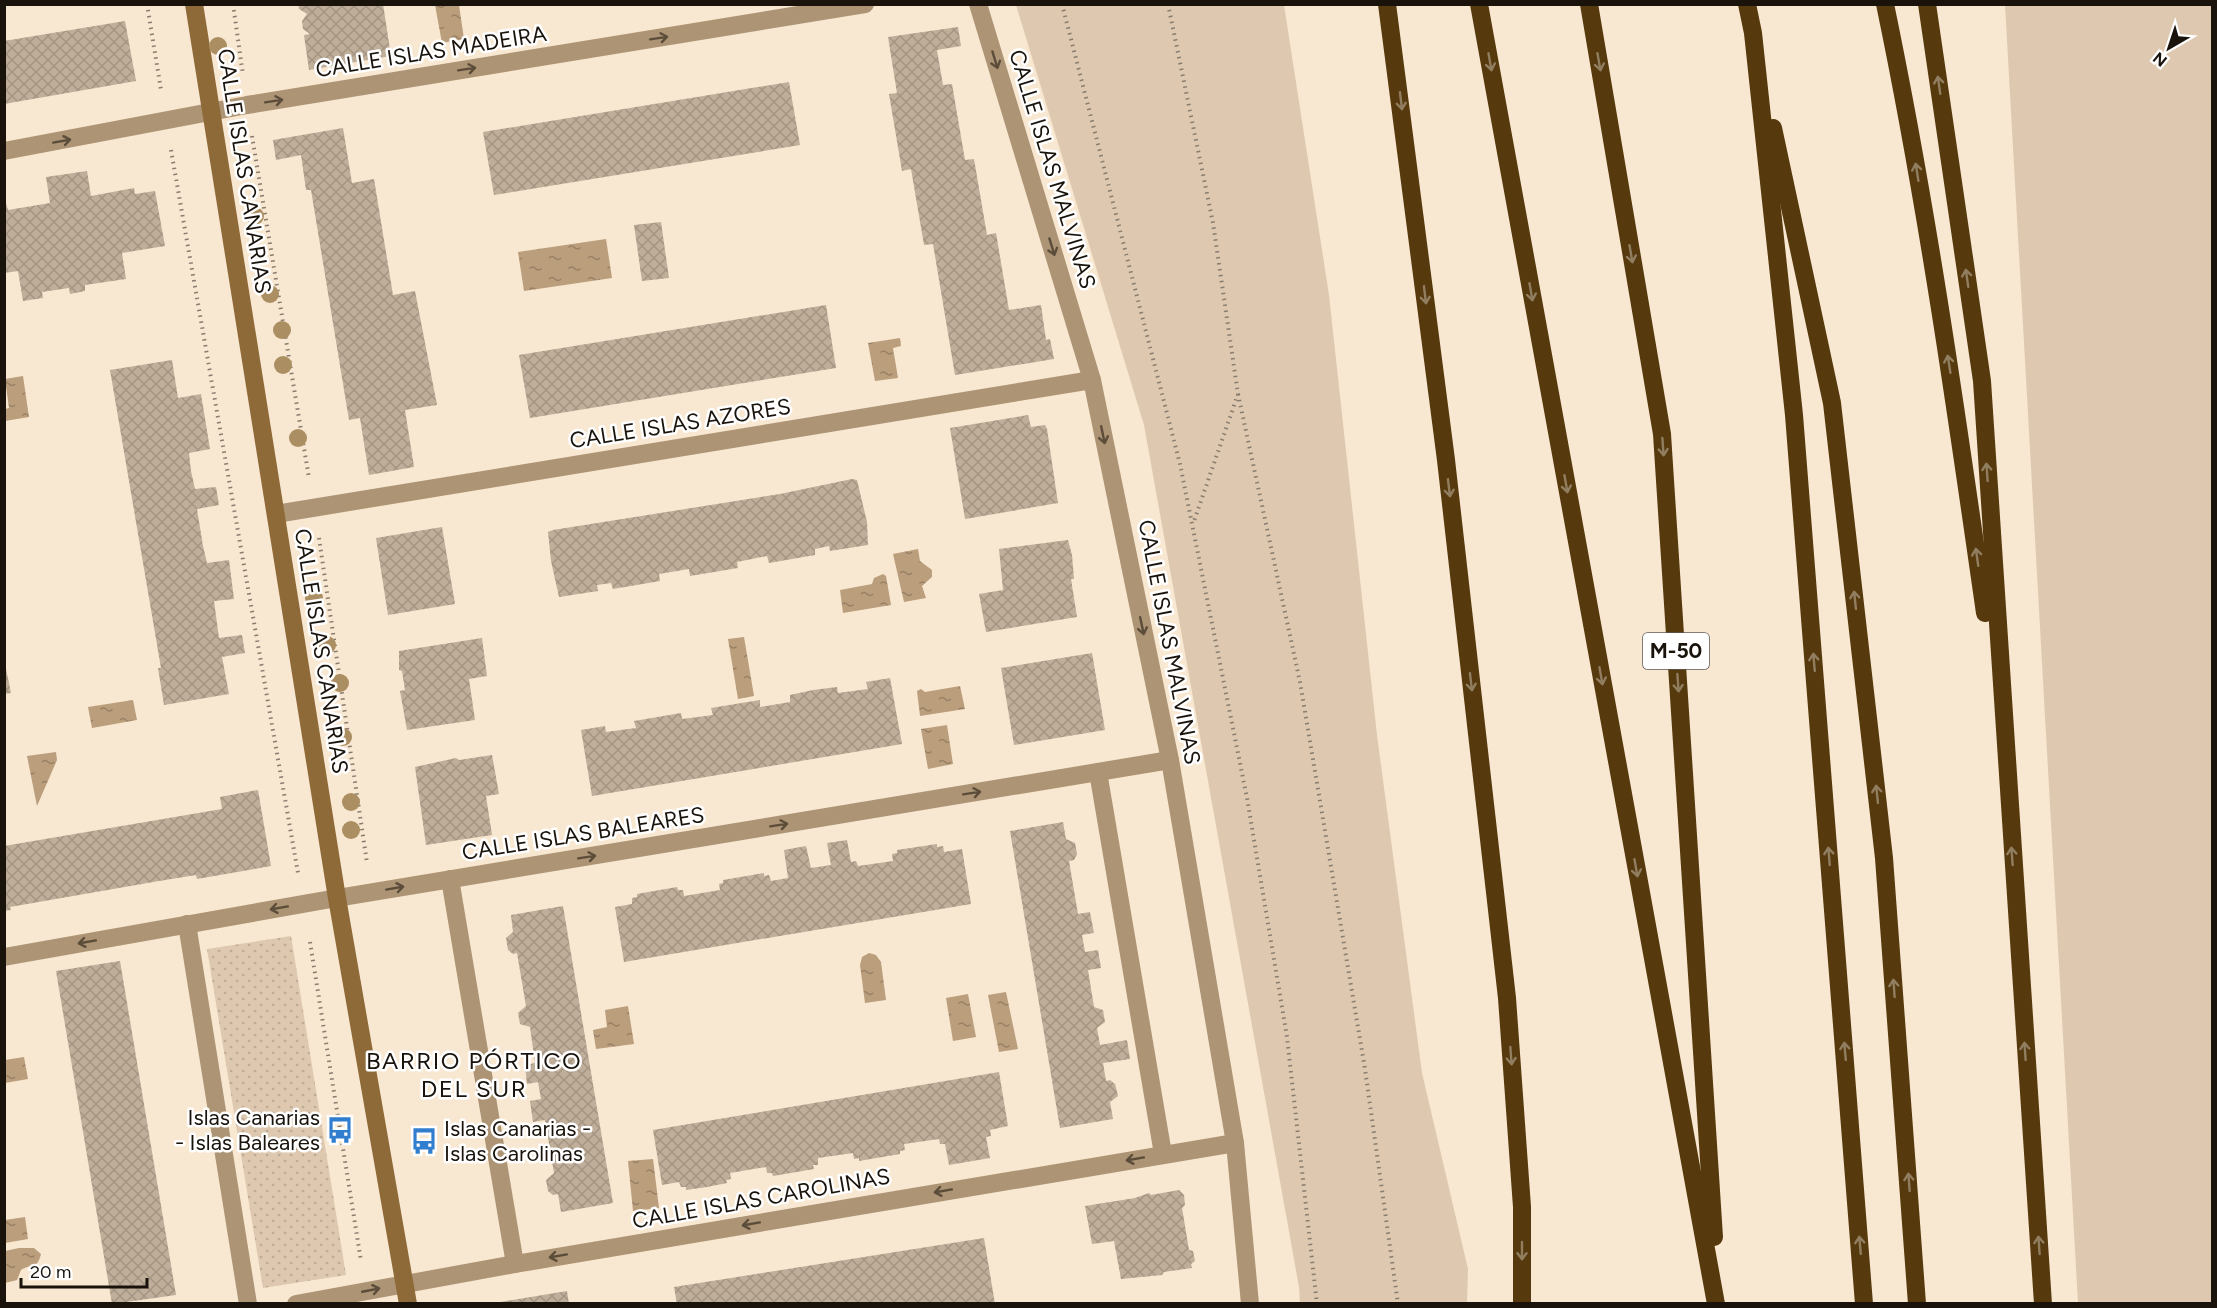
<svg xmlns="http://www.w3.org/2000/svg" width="2217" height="1308" viewBox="0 0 2217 1308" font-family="Figtree,sans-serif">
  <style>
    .green { fill: #dec9b0 }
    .garden { fill: url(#garden-dots) }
    .water { fill: url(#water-ripples) }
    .building { fill: url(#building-cross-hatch) }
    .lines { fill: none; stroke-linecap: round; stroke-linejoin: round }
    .path { stroke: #897d6f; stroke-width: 4; stroke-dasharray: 1.5 4.5; stroke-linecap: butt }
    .lane { stroke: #ad9474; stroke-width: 18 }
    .street { stroke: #ad9474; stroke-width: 18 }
    .secondary { stroke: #8f6a39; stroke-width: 18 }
    .highway { stroke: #56390c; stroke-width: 18 }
    .tree { fill: #ab8e61 }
    .oneway { stroke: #5c4d3b }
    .oneway2 { stroke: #917e61 }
    .labels { text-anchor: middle; stroke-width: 5; stroke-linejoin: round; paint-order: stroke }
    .shield { fill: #fff; stroke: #5e5a55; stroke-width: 1.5 }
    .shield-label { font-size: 21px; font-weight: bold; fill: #19130c }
    .street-label { font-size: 22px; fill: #19130c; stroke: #fff }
    .poi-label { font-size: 22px; fill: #19130c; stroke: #fff; text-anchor: end }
    .neighbourhood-label { font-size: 24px; letter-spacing: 1.5px; fill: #19130c; stroke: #fff }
  </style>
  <defs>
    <pattern id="garden-dots" width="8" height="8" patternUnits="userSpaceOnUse" patternTransform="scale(1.5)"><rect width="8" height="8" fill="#dec9b0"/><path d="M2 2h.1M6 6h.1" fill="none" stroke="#beac96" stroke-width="1.8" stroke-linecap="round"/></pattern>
    <pattern id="water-ripples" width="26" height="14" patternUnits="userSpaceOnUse" patternTransform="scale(1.5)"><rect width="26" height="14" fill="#bb9e7c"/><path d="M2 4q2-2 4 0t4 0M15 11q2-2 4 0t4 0" fill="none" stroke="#978064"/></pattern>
    <pattern id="building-cross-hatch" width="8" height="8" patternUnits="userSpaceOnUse" patternTransform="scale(1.5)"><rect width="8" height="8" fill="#bfae99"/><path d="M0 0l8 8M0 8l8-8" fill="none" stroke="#a49583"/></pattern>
  </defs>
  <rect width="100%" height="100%" fill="#f8e7d1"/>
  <g class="green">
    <path d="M1016 5H1284L1329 295 1377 735 1422 1073 1468 1269 1467 1303H1300L1299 1287 1144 425Z"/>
    <path d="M2005 5H2212V1303H2078Z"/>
  </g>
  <path class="garden" d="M291 936 346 1275 263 1288 207 949Z"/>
  <g class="water">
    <path d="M435 5H459L464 39 442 43Z"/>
    <path d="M606 239 612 278 524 291 518 252Z"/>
    <path d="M900 338 901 346 893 348 898 378 875 381 868 343Z"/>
    <path d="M23 376 29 417 5 421V409L9 408 5 379Z"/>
    <path d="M918 549 920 561 932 570V577L922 586 926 598 904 602 893 554Z"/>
    <path d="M883 574 886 576 891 605 843 613 840 590 872 584 874 578Z"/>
    <path d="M744 637 754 696 738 699 728 639Z"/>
    <path d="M960 686 965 709 920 716 917 691 921 689 925 692Z"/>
    <path d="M133 700 137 720 92 728 88 707Z"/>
    <path d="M947 725 953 764 928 769 921 729Z"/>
    <path d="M56 752 57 760 37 806 27 756Z"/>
    <path d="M869 953 876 955 881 962 886 1000 865 1003 860 965 862 957Z"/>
    <path d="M1006 992 1018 1049 999 1052 988 995Z"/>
    <path d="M968 994 976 1037 953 1041 946 998Z"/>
    <path d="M628 1006 634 1044 596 1049 593 1030 607 1027 605 1010Z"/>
    <path d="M24 1057 28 1079 5 1083V1060Z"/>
    <path d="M653 1159 659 1208 633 1211 628 1161Z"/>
    <path d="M25 1217 28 1239 5 1243V1220Z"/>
    <path d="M19 1248H34L41 1254C37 1270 32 1263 21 1270L17 1280 5 1283V1251Z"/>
  </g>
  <g class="building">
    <path d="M298 4H383L391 56 309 70 304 35 310 34 303 29 302 21 307 14 299 9Z"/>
    <path d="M125 21 136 81 4 104V41Z"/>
    <path d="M958 27 961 46 937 50 943 85 952 84 965 160 974 159 987 235 996 233 1009 310 1041 305 1046 340 1050 339 1054 359 955 375 933 244 924 245 911 169 902 171 889 94 897 93 888 37Z"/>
    <path d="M789 82 800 145 494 195 483 132Z"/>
    <path d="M343 128 352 183 374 179 393 295 415 291 437 405 405 410 414 467 369 475 360 418 349 420 311 190H306L301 155 276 160 273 140Z"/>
    <path d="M87 171 91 196 134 188 135 194 155 191 165 246 122 253 126 279 85 285V291L70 294 69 288 42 292 43 298 23 301 18 271 4 273V196L8 210 50 203 46 177Z"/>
    <path d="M661 222 669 278 642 281 634 225Z"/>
    <path d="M826 305 836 368 530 418 519 355Z"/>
    <path d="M172 360 178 398 201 394 210 449 189 453 191 471 195 489 216 487 219 505 197 509 203 546 207 563 229 560 234 599 214 601 219 638 242 635 245 653 222 657 229 694 164 705 158 668H161L110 370Z"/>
    <path d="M1028 415 1031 427 1045 425 1047 429 1058 503 965 519 950 428Z"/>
    <path d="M852 479 857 480 867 522 868 545 830 551 829 546 815 549V555L769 563 767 556 737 562 738 568 690 576 689 569 659 574 660 581 613 589 611 583 597 585 598 591 559 597 551 561 548 532 553 530 780 494Z"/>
    <path d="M442 527 455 604 388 615 376 538Z"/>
    <path d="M1068 540 1072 555 1074 579H1071L1077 617 986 632 979 594 1003 590 999 549Z"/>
    <path d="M482 638 487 676 469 679 475 720 407 730 400 691 405 690 402 671 399 670V651Z"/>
    <path d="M1092 653 1105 730 1014 745 1001 668Z"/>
    <path d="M4 659 11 693 4 694Z"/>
    <path d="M890 678 902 744 592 796 581 730 605 726 606 732 636 728 634 721 681 713 682 719 698 717 713 715 711 708 760 700V707L790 702V695L813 690 837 687 838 693 868 689 866 682Z"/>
    <path d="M492 755 499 794 486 796 492 835 426 845 415 767 456 758 459 760Z"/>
    <path d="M258 790 271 866 197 879 196 875 159 881 10 907 11 910 4 911V846L222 809 220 797Z"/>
    <path d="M1063 822 1066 839 1075 843 1077 854 1074 860 1069 861 1078 914 1090 912 1094 933 1082 935 1085 952 1098 950 1101 968 1088 970 1094 1007 1103 1010 1105 1022 1097 1028 1100 1045 1127 1040 1130 1059 1103 1063 1106 1081 1110 1080 1115 1084 1118 1096 1110 1102 1113 1119 1060 1128 1010 831Z"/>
    <path d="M847 840 851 862 856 861 858 866 893 861 892 854 897 853V850L937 844V847L943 846 944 852 962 849 971 904 624 962 615 907 632 904V898L637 897V894L677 887 678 890H683L684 896 720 890 719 884 723 883V880L764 873V876L769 875 771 881 788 878 784 850 806 846 811 868 831 865 827 843Z"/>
    <path d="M563 906 613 1203 561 1212 558 1194 553 1195 548 1191 546 1180 554 1173 545 1120 533 1122 530 1101 541 1099 538 1082 527 1084 525 1065 535 1063 530 1027 520 1024 518 1013 526 1006 517 953 513 954 508 950 506 938 513 932 511 915Z"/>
    <path d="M120 961 176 1295 112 1304 56 971Z"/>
    <path d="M999 1072 1008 1126 990 1130 991 1136 986 1137 990 1158 949 1165 945 1144H940L939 1139 904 1144 905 1150 900 1151V1154L859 1161V1158L854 1159 853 1153 818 1158V1165H813L814 1169 773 1176 772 1173H767L766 1167 730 1173 731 1179 726 1180 727 1183 707 1187 686 1190V1187H681L679 1182 662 1185 653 1130Z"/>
    <path d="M1179 1190 1184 1195 1185 1205 1182 1208 1189 1250 1193 1251 1195 1261 1191 1264 1192 1268 1164 1272 1162 1275 1121 1279 1114 1241 1092 1244 1085 1206 1135 1198 1149 1193 1151 1195Z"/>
    <path d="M984 1238 995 1304H677L674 1287Z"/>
    <path d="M567 1291 569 1304H500V1302Z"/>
  </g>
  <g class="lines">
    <g class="path">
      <path d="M147 4 161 90"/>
      <path d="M233 4 243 75"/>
      <path d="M1062 4 1180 464 1247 798 1287 1037 1317 1304"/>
      <path d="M1168 4 1213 223 1238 394 1193 524"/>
      <path d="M252 136 309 478"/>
      <path d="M171 150 298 873"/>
      <path d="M1238 394 1300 682 1365 1069 1398 1304"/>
      <path d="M319 538 367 863"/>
      <path d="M310 942 361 1261"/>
    </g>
    <g class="lane">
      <path d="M1098 772 1163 1154"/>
      <path d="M450 879 515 1264"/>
      <path d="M187 924 248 1304"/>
    </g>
    <g class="street">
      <path d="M978 4 1092 380 1170 760 1235 1143 1250 1304"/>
      <path d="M4 151 247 105 865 4"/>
      <path d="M276 514 1092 380"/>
      <path d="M4 957 337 898 1170 760"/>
      <path d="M296 1304 515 1264 1235 1143"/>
    </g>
    <path class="secondary" d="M194 4 337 898 408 1304"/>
    <g class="highway">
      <path d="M1387 4 1446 460 1507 998 1522 1207V1304"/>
      <path d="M1479 4 1716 1304"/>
      <path d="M1589 4 1662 434 1714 1237"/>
      <path d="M1747 4 1753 33 1794 415 1864 1304"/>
      <path d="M1885 4C1927 206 1956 410 1985 613"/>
      <path d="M1927 4 1982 381 2043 1304"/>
      <path d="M1773 128 1832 403 1884 858 1917 1304"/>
    </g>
  </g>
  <g class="tree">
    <circle cx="218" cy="46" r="9"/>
    <circle cx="255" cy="216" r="9"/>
    <circle cx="270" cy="294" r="9"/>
    <circle cx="282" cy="330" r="9"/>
    <circle cx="283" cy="365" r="9"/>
    <circle cx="298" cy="438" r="9"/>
    <circle cx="314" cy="598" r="9"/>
    <circle cx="327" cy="645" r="9"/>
    <circle cx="340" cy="683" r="9"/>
    <circle cx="343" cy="737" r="9"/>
    <circle cx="351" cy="802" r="9"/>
    <circle cx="351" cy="830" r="9"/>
  </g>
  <defs><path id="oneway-shaft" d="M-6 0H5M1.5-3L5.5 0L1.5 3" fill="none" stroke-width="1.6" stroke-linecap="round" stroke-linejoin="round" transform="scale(1.5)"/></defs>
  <g class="oneway">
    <use href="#oneway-shaft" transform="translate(659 38) rotate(-9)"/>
    <use href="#oneway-shaft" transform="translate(995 60) rotate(73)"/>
    <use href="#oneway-shaft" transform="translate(467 69) rotate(-9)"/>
    <use href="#oneway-shaft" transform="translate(274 101) rotate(-9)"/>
    <use href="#oneway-shaft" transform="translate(62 141) rotate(-10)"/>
    <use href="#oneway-shaft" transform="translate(1052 247) rotate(73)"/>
    <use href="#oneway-shaft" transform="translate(1103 435) rotate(78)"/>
    <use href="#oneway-shaft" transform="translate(1142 626) rotate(78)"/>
    <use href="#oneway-shaft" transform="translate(972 793) rotate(-9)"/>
    <use href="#oneway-shaft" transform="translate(779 825) rotate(-9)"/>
    <use href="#oneway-shaft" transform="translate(587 857) rotate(-9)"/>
    <use href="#oneway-shaft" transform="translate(395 888) rotate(-10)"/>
    <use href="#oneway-shaft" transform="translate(279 908) rotate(170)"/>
    <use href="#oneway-shaft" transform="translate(87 942) rotate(170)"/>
    <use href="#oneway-shaft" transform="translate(1135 1159) rotate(170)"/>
    <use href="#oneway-shaft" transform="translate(943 1191) rotate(170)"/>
    <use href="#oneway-shaft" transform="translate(751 1224) rotate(170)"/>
    <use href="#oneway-shaft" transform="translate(558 1256) rotate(170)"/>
    <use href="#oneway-shaft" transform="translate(371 1290) rotate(-11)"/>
  </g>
  <g class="oneway2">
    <use href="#oneway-shaft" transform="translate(1490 62) rotate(80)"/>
    <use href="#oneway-shaft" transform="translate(1599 62) rotate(80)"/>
    <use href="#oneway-shaft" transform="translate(1939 85) rotate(-98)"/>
    <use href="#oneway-shaft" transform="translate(1401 101) rotate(83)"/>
    <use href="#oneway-shaft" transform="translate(1917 172) rotate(-99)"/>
    <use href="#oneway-shaft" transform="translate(1631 254) rotate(80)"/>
    <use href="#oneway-shaft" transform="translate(1967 278) rotate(-98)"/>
    <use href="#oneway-shaft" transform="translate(1531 292) rotate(80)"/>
    <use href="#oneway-shaft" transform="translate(1425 295) rotate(83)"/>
    <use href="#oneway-shaft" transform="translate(1949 364) rotate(-99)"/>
    <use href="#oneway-shaft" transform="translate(1663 447) rotate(86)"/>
    <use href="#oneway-shaft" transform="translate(1987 472) rotate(-94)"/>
    <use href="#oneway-shaft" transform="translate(1566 484) rotate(80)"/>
    <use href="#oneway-shaft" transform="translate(1449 488) rotate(83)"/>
    <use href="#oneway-shaft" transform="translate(1977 557) rotate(-98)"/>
    <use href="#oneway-shaft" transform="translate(1855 600) rotate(-96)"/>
    <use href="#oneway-shaft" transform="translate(1814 662) rotate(-95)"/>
    <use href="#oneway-shaft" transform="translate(1601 676) rotate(80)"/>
    <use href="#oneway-shaft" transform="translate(1471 682) rotate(83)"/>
    <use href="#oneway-shaft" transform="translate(1678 683) rotate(86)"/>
    <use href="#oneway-shaft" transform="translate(1877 794) rotate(-96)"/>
    <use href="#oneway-shaft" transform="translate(1829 856) rotate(-95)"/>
    <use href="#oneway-shaft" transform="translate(2012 856) rotate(-94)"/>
    <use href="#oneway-shaft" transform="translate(1636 868) rotate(80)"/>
    <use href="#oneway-shaft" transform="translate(1894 988) rotate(-94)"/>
    <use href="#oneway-shaft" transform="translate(1845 1051) rotate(-95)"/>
    <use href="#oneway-shaft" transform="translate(2025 1051) rotate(-94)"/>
    <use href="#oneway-shaft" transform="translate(1511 1056) rotate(86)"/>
    <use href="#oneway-shaft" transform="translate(1909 1182) rotate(-94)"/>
    <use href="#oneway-shaft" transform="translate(1860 1245) rotate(-95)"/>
    <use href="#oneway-shaft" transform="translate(2039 1245) rotate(-94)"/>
    <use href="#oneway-shaft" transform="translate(1522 1251) rotate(90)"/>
  </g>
  <defs>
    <symbol id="bus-bare" viewBox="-9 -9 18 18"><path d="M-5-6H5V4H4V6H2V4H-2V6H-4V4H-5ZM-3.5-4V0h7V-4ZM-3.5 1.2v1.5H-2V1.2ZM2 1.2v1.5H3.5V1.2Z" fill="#317dce" stroke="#fff" stroke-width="2.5" paint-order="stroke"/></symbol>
  </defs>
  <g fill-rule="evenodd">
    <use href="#bus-bare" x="321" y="1111" width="38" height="38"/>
    <use href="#bus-bare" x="405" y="1122" width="38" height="38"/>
  </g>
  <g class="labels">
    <rect class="shield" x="1643" y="633" width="66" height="36" rx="4.5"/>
    <g class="shield-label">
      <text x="1676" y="658">M-50</text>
    </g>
    <g class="street-label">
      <text transform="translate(431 51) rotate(-9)" y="8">CALLE ISLAS MADEIRA</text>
      <text transform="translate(1053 169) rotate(73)" y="8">CALLE ISLAS MALVINAS</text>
      <text transform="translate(245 171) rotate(81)" y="8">CALLE ISLAS CANARIAS</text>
      <text transform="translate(680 423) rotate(-9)" y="8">CALLE ISLAS AZORES</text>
      <text transform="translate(1170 642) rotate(79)" y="8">CALLE ISLAS MALVINAS</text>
      <text transform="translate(322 651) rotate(81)" y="8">CALLE ISLAS CANARIAS</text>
      <text transform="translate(583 833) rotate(-9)" y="8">CALLE ISLAS BALEARES</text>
      <text transform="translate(761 1198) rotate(-10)" y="8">CALLE ISLAS CAROLINAS</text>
    </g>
    <g class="poi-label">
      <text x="320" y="1125">Islas Canarias<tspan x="320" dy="25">- Islas Baleares</tspan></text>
      <text x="444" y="1136" text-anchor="start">Islas Canarias -<tspan x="444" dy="25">Islas Carolinas</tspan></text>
    </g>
    <g class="neighbourhood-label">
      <text x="474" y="1069">BARRIO PÓRTICO<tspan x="474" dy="28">DEL SUR</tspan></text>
    </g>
  </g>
  <rect width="2217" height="1308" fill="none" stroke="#19130c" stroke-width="12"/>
  <g transform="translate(2169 48) rotate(219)" stroke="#ffffff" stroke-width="4.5" paint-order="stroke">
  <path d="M0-4.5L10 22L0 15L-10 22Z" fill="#19130c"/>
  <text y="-9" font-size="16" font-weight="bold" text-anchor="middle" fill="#19130c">N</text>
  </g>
  <path d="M21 1278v9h126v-9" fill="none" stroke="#19130c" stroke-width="3"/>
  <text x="30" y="1278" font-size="18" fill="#19130c" stroke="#ffffff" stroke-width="4.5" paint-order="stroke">20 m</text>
</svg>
